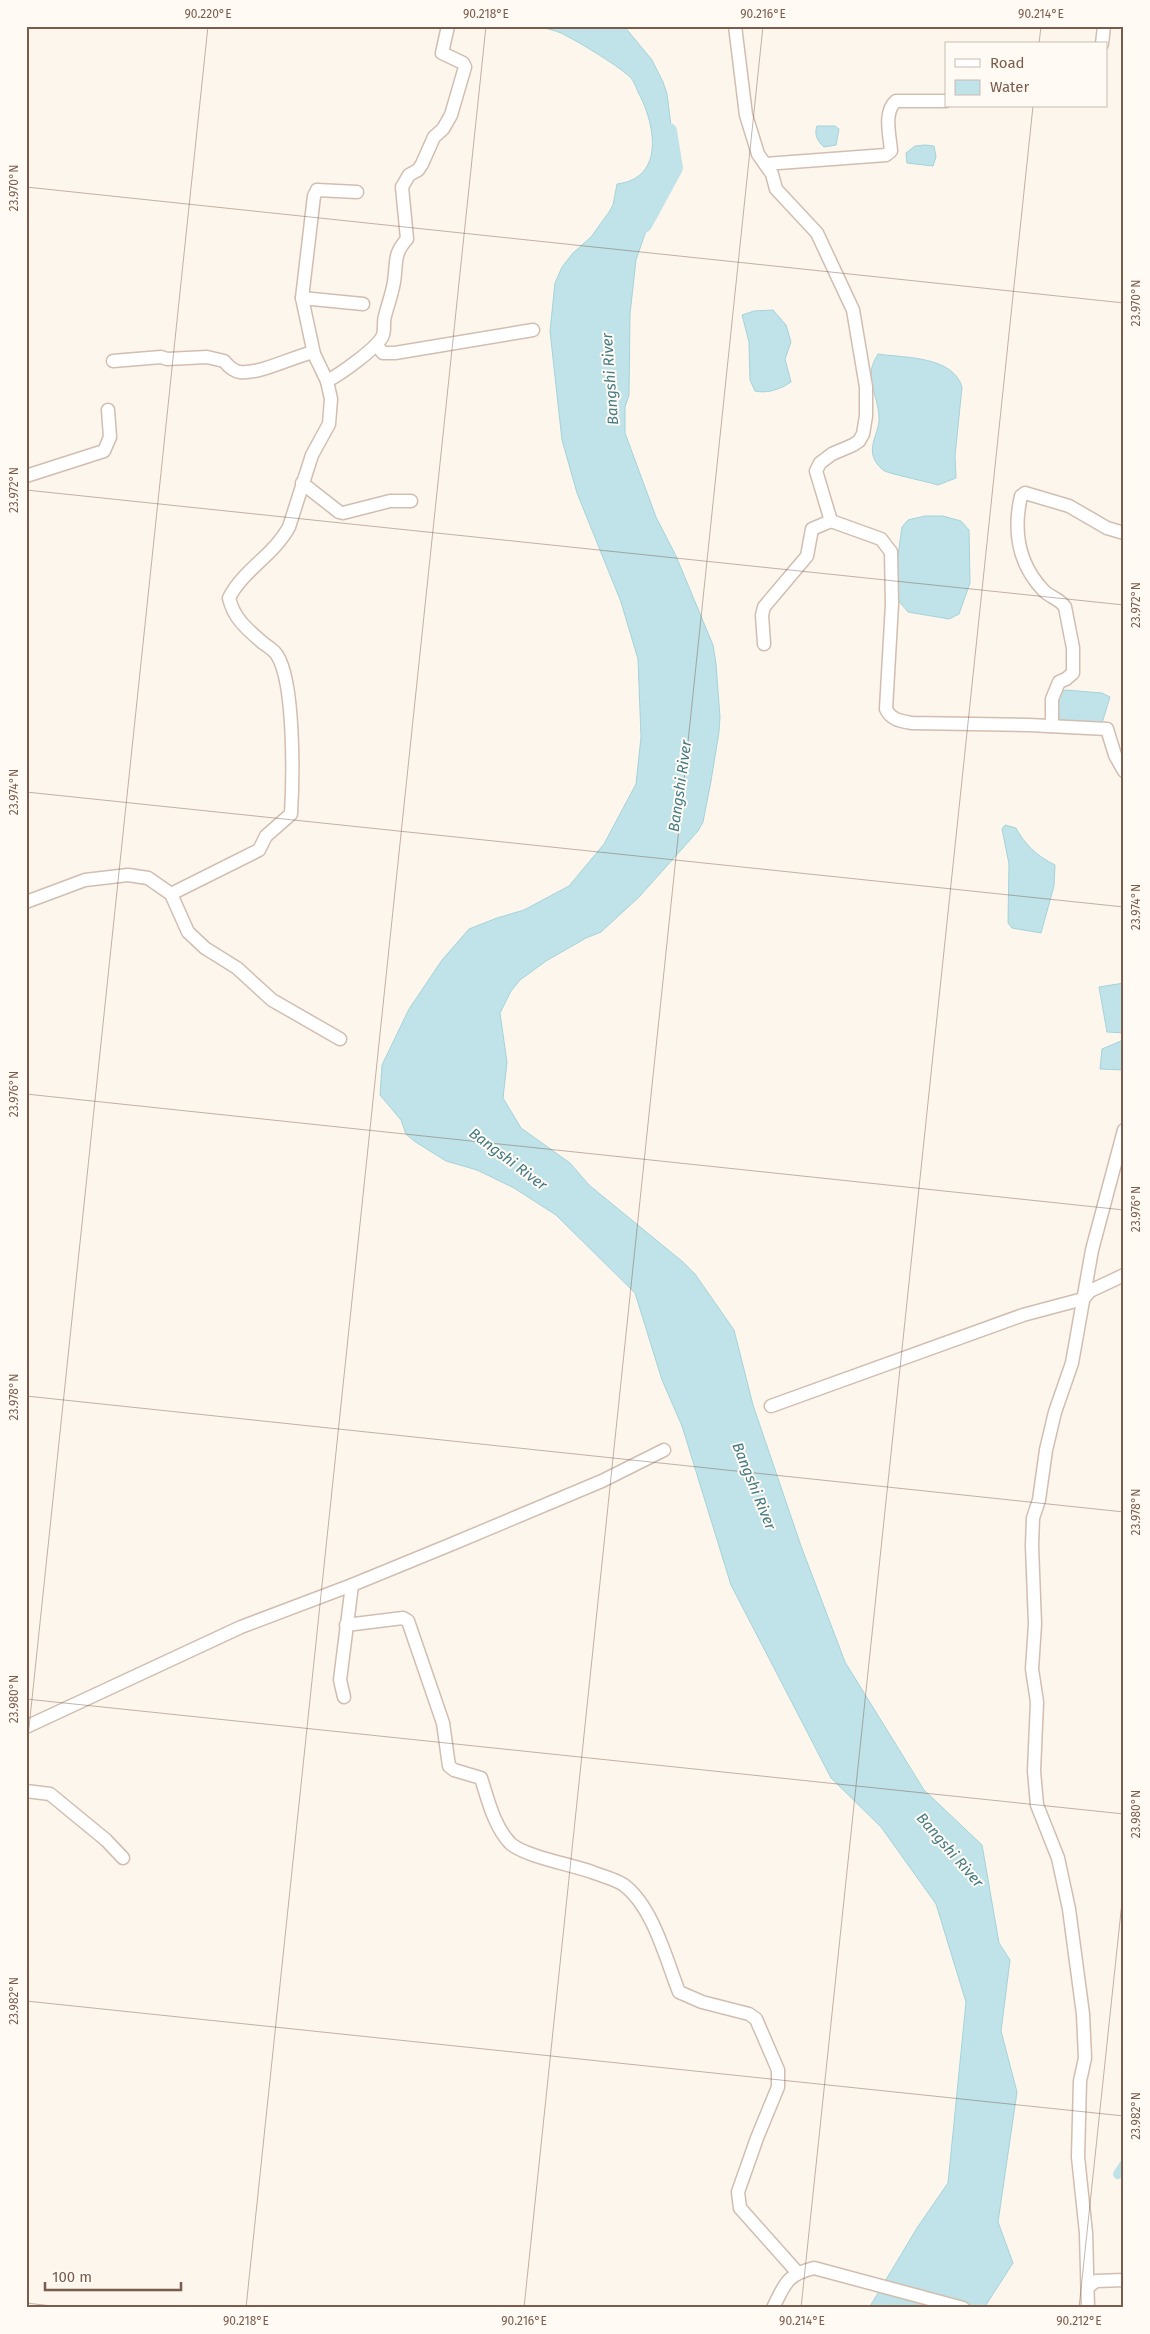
<svg xmlns="http://www.w3.org/2000/svg" width="1150" height="2334" viewBox="0 0 1150 2334" font-family="'Fira Sans',sans-serif">
  <style>
    .water { fill: #bfe3e8; stroke: #a5d3da }
    .lines { fill: none; stroke-linecap: round; stroke-linejoin: round }
    .canal { stroke: #bfe3e8; stroke-width: 10 }
    .river { stroke: #bfe3e8; stroke-width: 16 }
    .minor-casing { stroke: #d1beb0; stroke-width: 15 }
    .minor { stroke: #fff; stroke-width: 12 }
    .ticks { fill: none; stroke: #7a5c4d; stroke-width: 1; stroke-opacity: 0.45 }
    .labels { text-anchor: middle; stroke-width: 4; stroke-linejoin: round; paint-order: stroke }
    .water-label { font-size: 15px; font-style: italic; fill: #437c86; stroke: #fffaf3 }
    .neatline { fill: none; stroke: #7a5c4d; stroke-width: 2 }
    .ticks-label { font-size: 12px; text-anchor: middle; fill: #7a5c4d }
  </style>
  <rect width="100%" height="100%" fill="#fdf6ec"/>
  <g class="water">
    <path d="M539 26H624L652 60 663 82 667 94 674 149 636 260 630 314 629 395 625 407V433L656 517 676 556 713 645 716 664 720 717 719 732 711 781 703 822 698 831 639 897 601 932 586 938 546 961 520 980 511 991 500 1013 507 1062 503 1098 521 1128 570 1163 589 1185 683 1262 695 1274 734 1330 753 1405 801 1546 845 1662 924 1790 982 1845 999 1943 1010 1960 1001 2031 1017 2092 998 2222 1013 2263 984 2308H869L917 2228 948 2183 966 2002 936 1904 881 1827 831 1778 731 1585 682 1426 662 1380 635 1293 556 1215 514 1188 477 1170 446 1161 414 1141 406 1134 401 1120 380 1095 382 1065 409 1009 442 960 469 929 497 918 524 910 569 886 604 844 636 784 641 737 638 659 621 602 577 493 562 440 550 331 555 283 562 267 573 253 591 237 609 212 613 205 617 184C666 178 655 123 638 92 636 87 633 79 629 76 614 63 579 42 561 33 554 30 546 29 539 26Z"/>
    <path d="M817 126H835L839 129 836 145 824 147C817 141 814 134 817 126Z"/>
    <path d="M925 145 934 146 936 157 933 166 907 163 906 153 915 146Z"/>
    <path d="M773 310 786 325 789 335 791 342 785 359 791 382C781 389 767 394 755 391L750 380 749 342 742 315 754 311Z"/>
    <path d="M878 354C905 358 953 356 962 387L955 456 956 478 938 485C929 482 885 473 883 470 861 451 880 436 879 417 878 392 862 379 878 354Z"/>
    <path d="M925 516H943L961 521 969 530 970 583 959 614 949 619 908 612 897 599V562L902 527 908 520Z"/>
    <path d="M1066 690 1102 693 1110 697 1102 723 1059 722 1055 714 1058 693Z"/>
    <path d="M1005 825 1016 828C1025 845 1037 856 1055 865L1054 886 1041 933 1012 928 1008 923 1009 864 1002 829Z"/>
    <path d="M1124 983V1033L1107 1032 1099 987Z"/>
    <path d="M1121 1041H1124V1070L1100 1069 1102 1049Z"/>
  </g>
  <g class="lines">
    <path class="canal" d="M1118 2174 1124 2165"/>
    <path class="river" d="M644 225 675 168 669 131"/>
    <defs>
      <g id="minor">
        <path d="M735 26 746 115 758 154 772 174 776 189 817 233 853 310 866 387V416L863 434 859 441 853 445 832 454 820 463 816 471 831 521 881 539 891 552 892 604 886 709C891 720 901 721 912 723L1029 725 1107 729 1115 755 1124 771"/>
        <path d="M1102 44 1104 26"/>
        <path d="M765 164 886 155 891 151C890 136 883 112 896 101H946"/>
        <path d="M302 298 363 304"/>
        <path d="M377 346 383 353H395L533 330"/>
        <path d="M314 354 302 298 314 196 317 190 357 192"/>
        <path d="M113 361 161 357 167 359 207 357 224 361C228 366 233 371 240 372 259 374 291 358 310 353L314 354 327 381 331 399 329 424 312 455 289 527C274 555 243 570 229 598 234 619 247 629 263 643 267 646 274 650 277 655 295 683 293 780 291 814L266 836 259 850 171 894"/>
        <path d="M327 381C339 375 379 347 383 335 385 329 383 322 385 316 388 304 392 294 394 282 397 263 393 254 407 239L402 187 409 175 418 170 422 164 434 137 443 129 451 115 465 67 463 63 442 53 448 26"/>
        <path d="M26 476 104 451 110 437 108 410"/>
        <path d="M302 483 339 512 343 513 390 501H411"/>
        <path d="M764 644 762 615 764 607 807 556 812 529 831 521"/>
        <path d="M1052 726V699L1059 682 1066 679 1073 673V648L1065 607C1060 599 1050 597 1044 591 1018 564 1013 531 1021 496L1025 493 1069 506 1107 528 1124 533"/>
        <path d="M26 902 85 880 128 875 148 878 171 894 188 932 205 948 237 968 272 1000 340 1039"/>
        <path d="M771 1406 1023 1315 1083 1299 1090 1291 1124 1275"/>
        <path d="M346 1625 403 1618 408 1621 443 1723 449 1766 454 1770 481 1778C488 1800 494 1826 510 1843 523 1856 573 1865 592 1872 602 1876 615 1879 624 1885 653 1907 666 1959 679 1992L702 2002 749 2014 756 2019 778 2070V2087L757 2138 738 2192 740 2208 797 2272"/>
        <path d="M344 1697 340 1680 352 1585"/>
        <path d="M26 1727 241 1627 352 1585 452 1544 602 1481 664 1450"/>
        <path d="M26 1791 50 1794 106 1840 123 1858"/>
        <path d="M1088 2287 1096 2281 1124 2280"/>
        <path d="M773 2308C785 2284 786 2275 814 2268L963 2308"/>
        <path d="M1088 2308 1086 2233 1078 2157 1080 2081 1085 2058 1083 2014 1069 1909 1058 1858 1037 1805 1034 1771 1037 1702 1032 1669 1035 1624 1032 1546 1033 1518 1039 1500 1046 1450 1055 1412 1072 1363 1092 1250 1124 1130"/>
      </g>
    </defs>
    <use href="#minor" class="minor-casing"/>
    <use href="#minor" class="minor"/>
  </g>
  <path class="ticks" d="M1039 44 1041 26M26 187 1124 303M26 490 1124 605M26 792 1124 907M26 1094 1124 1210M26 1396 1124 1512M26 1699 1124 1814M26 1756 208 26M26 2001 1124 2116M26 2303 70 2308M246 2308 486 26M524 2308 763 26M801 2308 1033 106M1079 2308 1124 1883"/>
  <g class="labels">
    <g class="water-label">
      <text transform="translate(610 379) rotate(-94)" y="5">Bangshi River</text>
      <text transform="translate(680 786) rotate(-82)" y="5">Bangshi River</text>
      <text transform="translate(508 1159) rotate(37)" y="5">Bangshi River</text>
      <text transform="translate(754 1486) rotate(68)" y="5">Bangshi River</text>
      <text transform="translate(950 1850) rotate(49)" y="5">Bangshi River</text>
    </g>
  </g>
  <rect width="1150" height="2334" fill="none" stroke="#fffaf3" stroke-width="55"/>
  <rect x="945" y="42" width="162" height="65" fill="#fffaf3" stroke="#cabbb1"/>
  <rect x="955" y="59" width="25" height="8" fill="#ffffff" stroke="#cabbb1"/>
  <text x="990" y="68" font-size="15" fill="#7a5c4d">Road</text>
  <rect x="955" y="80" width="25" height="15" fill="#bfe3e8" stroke="#cabbb1"/>
  <text x="990" y="92" font-size="15" fill="#7a5c4d">Water</text>
  <path d="M45 2282v8h136v-8" fill="none" stroke="#7a5c4d" stroke-width="2.5"/>
  <text x="52" y="2282" font-size="15" fill="#7a5c4d" stroke="#fffaf3" stroke-width="4" paint-order="stroke">100 m</text>
  <rect x="28" y="28" width="1094" height="2278" class="neatline"/>
  <g class="ticks-label">
    <text x="208" y="18">90.220°E</text>
    <text x="486" y="18">90.218°E</text>
    <text x="763" y="18">90.216°E</text>
    <text x="1041" y="18">90.214°E</text>
    <text transform="translate(14 188) rotate(-90)" y="4">23.970°N</text>
    <text transform="translate(1136 303) rotate(-90)" y="4">23.970°N</text>
    <text transform="translate(14 490) rotate(-90)" y="4">23.972°N</text>
    <text transform="translate(1136 605) rotate(-90)" y="4">23.972°N</text>
    <text transform="translate(14 792) rotate(-90)" y="4">23.974°N</text>
    <text transform="translate(1136 907) rotate(-90)" y="4">23.974°N</text>
    <text transform="translate(14 1094) rotate(-90)" y="4">23.976°N</text>
    <text transform="translate(1136 1209) rotate(-90)" y="4">23.976°N</text>
    <text transform="translate(14 1397) rotate(-90)" y="4">23.978°N</text>
    <text transform="translate(1136 1512) rotate(-90)" y="4">23.978°N</text>
    <text transform="translate(14 1699) rotate(-90)" y="4">23.980°N</text>
    <text transform="translate(1136 1814) rotate(-90)" y="4">23.980°N</text>
    <text transform="translate(14 2001) rotate(-90)" y="4">23.982°N</text>
    <text transform="translate(1136 2116) rotate(-90)" y="4">23.982°N</text>
    <text x="246" y="2325">90.218°E</text>
    <text x="524" y="2325">90.216°E</text>
    <text x="802" y="2325">90.214°E</text>
    <text x="1079" y="2325">90.212°E</text>
  </g>
</svg>
